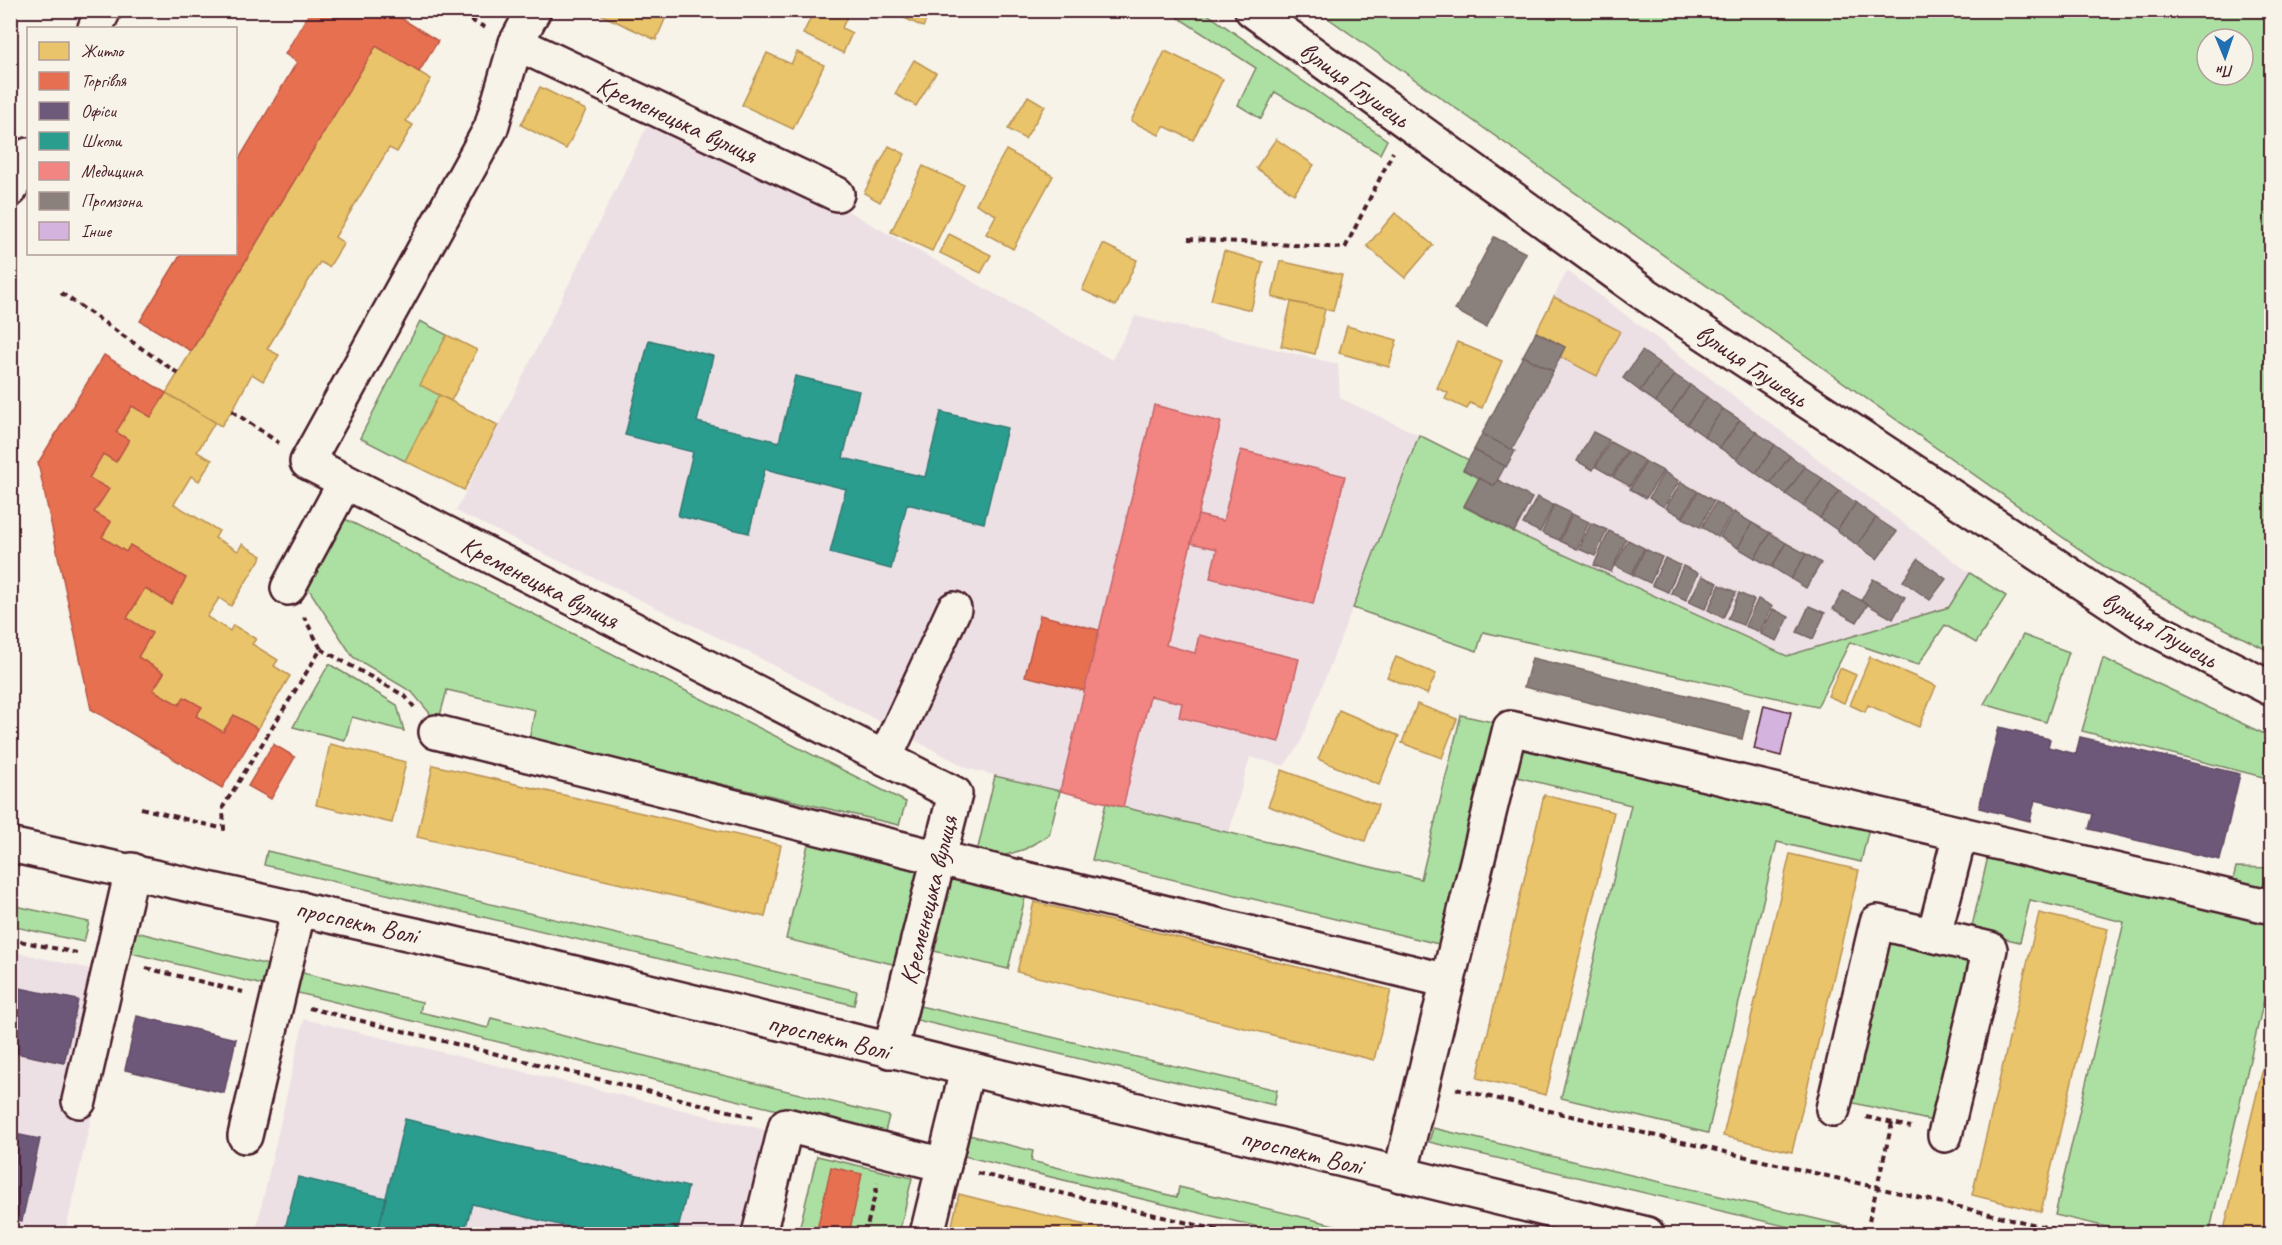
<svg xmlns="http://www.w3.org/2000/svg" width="2282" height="1245" viewBox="0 0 2282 1245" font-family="Caveat,sans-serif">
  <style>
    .built { fill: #ede0e5 }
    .green { fill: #ace0a2; stroke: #7b8066; stroke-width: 1.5; fill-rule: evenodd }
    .homes { fill: #e9c46a; stroke: #b99257; stroke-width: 1.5 }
    .shops { fill: #e76f51; stroke: #b85746; stroke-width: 1.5 }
    .offices { fill: #6d597a; stroke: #624862; stroke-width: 1.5 }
    .schools { fill: #2a9d8f; stroke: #347771; stroke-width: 1.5 }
    .health { fill: #f28482; stroke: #c06668; stroke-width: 1.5 }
    .industry { fill: #8a817c; stroke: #776464; stroke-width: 1.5 }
    .building { fill: #d5b3df; stroke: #4a1f2b; stroke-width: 1.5 }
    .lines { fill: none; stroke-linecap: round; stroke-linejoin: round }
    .minor-casing { stroke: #4a1f2b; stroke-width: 38 }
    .major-casing { stroke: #4a1f2b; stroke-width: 38 }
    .path { stroke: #4a1f2b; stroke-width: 4; stroke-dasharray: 6 4.5; stroke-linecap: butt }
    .minor { stroke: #f7f3e8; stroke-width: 33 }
    .major { stroke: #f7f3e8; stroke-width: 33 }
    .labels { text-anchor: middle; stroke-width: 6; stroke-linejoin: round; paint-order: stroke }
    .street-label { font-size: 26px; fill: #4a1f2b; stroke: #f7f3e8 }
  </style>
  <rect width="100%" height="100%" fill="#f7f3e8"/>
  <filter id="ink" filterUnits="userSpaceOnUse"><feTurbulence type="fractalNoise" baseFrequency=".0167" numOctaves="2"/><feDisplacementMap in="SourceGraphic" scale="12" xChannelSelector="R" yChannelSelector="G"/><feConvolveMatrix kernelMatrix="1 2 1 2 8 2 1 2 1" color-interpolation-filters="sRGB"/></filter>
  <g filter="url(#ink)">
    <g class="built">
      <path d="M652 116 839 206 1112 360 1135 316 1338 364 1340 398 1419 435 1300 744 1284 766 1250 757 1229 833 969 769 752 654 456 511Z"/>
      <path d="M1567 271 1970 573 1949 607 1787 656 1514 532 1464 506 1482 434Z"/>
      <path d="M11 951 123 976 65 1234H11Z"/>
      <path d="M304 1019 770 1131 745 1234H255Z"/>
    </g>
    <g class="green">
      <path d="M1168 11H1203L1387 140 1380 154 1275 92 1261 119 1238 105 1256 68Z"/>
      <path d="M1318 11H2271V652L2109 570ZM2207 39H2243V75H2207Z"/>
      <path d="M420 321 447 335 421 385 439 395 405 461 360 438Z"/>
      <path d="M1419 435 1469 460 1479 478 1464 507 1514 532 1787 656 1949 607 1970 573 2006 596 1976 643 1945 625 1918 665 1850 642 1817 707 1483 632 1477 651 1353 608Z"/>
      <path d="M345 519 906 802 899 825 529 740 535 710 447 690 438 723 412 692 353 657 308 588Z"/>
      <path d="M2023 635 2069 652 2046 722 1984 704Z"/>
      <path d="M2103 658 2271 737V779L2082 731Z"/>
      <path d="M329 664 397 705 404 731 352 717 345 740 293 727Z"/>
      <path d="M1461 715 1501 724 1447 946 1092 860 1106 803 1421 879Z"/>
      <path d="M1518 740 1870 823 1861 862 1777 842 1708 1133 1561 1098 1631 805 1509 775Z"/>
      <path d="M995 776 1060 791 1049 835 1025 849 1000 857 977 852Z"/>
      <path d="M809 840 922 865 897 965 786 939Z"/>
      <path d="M267 851 857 991 854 1005 264 865Z"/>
      <path d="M1989 852 2271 918V970L2209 1234H2138L2055 1215 2124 922 2030 900 2020 942 1971 931Z"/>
      <path d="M2236 867 2271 868V893L2232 884Z"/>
      <path d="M952 875 1026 894 1008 969 934 951Z"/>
      <path d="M11 905 89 922 84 942 11 926Z"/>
      <path d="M136 932 268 965 263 985 131 953Z"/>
      <path d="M1885 935 1977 956 1937 1122 1845 1101Z"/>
      <path d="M299 972 422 1002 420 1012 488 1028 491 1018 889 1116 884 1136 294 992Z"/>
      <path d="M920 1006 1277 1090 1274 1105 917 1020Z"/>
      <path d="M1433 1128 1880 1234H1819L1429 1142Z"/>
      <path d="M969 1135 1033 1151 1031 1161 1177 1197 1179 1187 1371 1234H1287L964 1156Z"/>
      <path d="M817 1156 912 1178 899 1234H798Z"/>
    </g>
    <g class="homes">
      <path d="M591 10H669L656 40Z"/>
      <path d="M796 10H850L842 28 852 33 843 53 803 34 811 17Z"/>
      <path d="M888 10H931L923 27Z"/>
      <path d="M376 46 431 79 406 121 413 125 397 152 389 148 335 237 344 243 329 267 320 262 267 349 279 355 263 381 252 374 232 411 221 426 166 393Z"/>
      <path d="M1165 51 1223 79 1193 140 1164 126 1159 135 1131 121Z"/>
      <path d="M797 52 824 65 793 129 742 105 767 53 791 64Z"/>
      <path d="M914 60 936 73 916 106 895 94Z"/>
      <path d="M540 87 586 110 566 149 521 125Z"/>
      <path d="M1028 96 1045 106 1025 139 1008 129Z"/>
      <path d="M1276 139 1314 165 1294 194 1256 168Z"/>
      <path d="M889 146 905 154 880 202 864 193Z"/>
      <path d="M1006 150 1053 176 1013 249 986 234 996 215 976 204Z"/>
      <path d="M923 166 964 185 932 251 891 232Z"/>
      <path d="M1395 213 1433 245 1405 278 1367 246Z"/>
      <path d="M949 234 991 255 981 273 940 253Z"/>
      <path d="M1103 244 1137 260 1116 306 1082 290Z"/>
      <path d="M1224 251 1263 262 1251 310 1211 300Z"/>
      <path d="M1280 261 1342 275 1333 311 1272 297Z"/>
      <path d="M1554 297 1620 331 1597 376 1560 357 1565 347 1536 332Z"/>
      <path d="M1291 302 1325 309 1315 354 1281 346Z"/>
      <path d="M1347 326 1397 340 1389 367 1339 353Z"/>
      <path d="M447 335 477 350 451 401 420 385Z"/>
      <path d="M1457 342 1502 361 1482 408 1470 403 1467 409 1445 399 1448 393 1437 388Z"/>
      <path d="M166 393 215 422 197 452 212 460 199 481 191 476 174 504 219 531 215 538 238 551 242 544 262 556 231 606 219 598 207 617 230 631 233 625 256 639 252 644 278 660 274 666 290 676 258 729 234 715 223 732 196 716 202 707 184 697 179 705 153 690 164 673 138 657 152 633 127 618 145 588 171 604 186 578 130 545 126 552 102 537 111 522 94 512 109 489 89 478 103 454 116 462 129 440 116 432 132 406 151 417Z"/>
      <path d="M439 395 498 425 464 490 405 461Z"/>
      <path d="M1396 657 1436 674 1427 694 1387 677Z"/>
      <path d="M1870 657 1936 686 1919 727 1868 705 1865 712 1850 705Z"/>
      <path d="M1840 668 1856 675 1844 703 1828 696Z"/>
      <path d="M1417 704 1457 719 1442 758 1402 743Z"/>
      <path d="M1339 710 1399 736 1379 785 1318 759Z"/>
      <path d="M330 744 406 762 392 823 316 805Z"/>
      <path d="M433 765 781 845 765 917 417 837Z"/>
      <path d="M1282 770 1378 805 1365 841 1268 806Z"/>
      <path d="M1544 795 1614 812 1546 1095 1477 1078Z"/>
      <path d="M1790 854 1859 870 1792 1152 1723 1136Z"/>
      <path d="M1034 902 1391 990 1374 1060 1017 972Z"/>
      <path d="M2039 913 2108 929 2041 1212 1972 1195Z"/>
      <path d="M2272 1031V1234H2223Z"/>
      <path d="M959 1194 1003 1205 1123 1234H950Z"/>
    </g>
    <g class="shops">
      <path d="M311 10H388L438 41 419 72 376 46 191 351 140 321 181 254H236V164L297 62 285 54Z"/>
      <path d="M104 355 166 393 151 417 132 406 116 432 129 440 116 462 103 454 89 478 109 489 94 512 111 522 102 537 126 552 130 545 186 578 171 604 145 588 127 618 152 633 138 657 164 673 153 690 179 705 184 697 202 707 196 716 223 732 234 715 258 729 222 788 91 709 38 463Z"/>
      <path d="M1040 615 1099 630 1085 691 1025 676Z"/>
      <path d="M273 744 295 757 271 799 248 786Z"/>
      <path d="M831 1167 862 1174 849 1234H816Z"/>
    </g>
    <g class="offices">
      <path d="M1999 727 2050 739 2048 747 2076 754 2080 737 2240 774 2220 860 2089 829 2093 814 2035 800 2030 821 1979 808Z"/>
      <path d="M10 986 78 1000 64 1063 10 1052Z"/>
      <path d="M137 1016 236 1039 224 1093 125 1070Z"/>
      <path d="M10 1133 40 1139 22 1221 10 1219Z"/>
    </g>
    <g class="schools">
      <path d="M649 340 713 356 697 422 779 442 795 376 859 391 843 458 925 477 941 412 1007 428 984 523 907 504 891 569 830 553 846 489 765 469 749 533 678 516 693 452 625 435Z"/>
      <path d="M405 1119 688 1187 677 1234H570L572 1228 472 1204 464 1234H377Z"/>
      <path d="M298 1177 386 1198 377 1234H308L285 1229Z"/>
    </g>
    <g class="health">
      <path d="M1154 405 1221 422 1166 645 1195 653 1199 635 1299 659 1279 742 1179 717 1182 703 1150 696 1123 807 1060 791Z"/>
      <path d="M1241 450 1345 476 1313 604 1210 578 1217 549 1191 543 1198 515 1223 521Z"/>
    </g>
    <g class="industry">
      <path d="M1494 237 1526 253 1486 327 1455 310Z"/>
      <path d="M1536 332 1565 347 1553 371 1523 356Z"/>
      <path d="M1642 351 1659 363 1640 391 1623 378Z"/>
      <path d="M1523 356 1553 371 1512 450 1482 434Z"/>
      <path d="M1659 363 1675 375 1656 402 1640 391Z"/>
      <path d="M1675 375 1690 385 1671 413 1656 402Z"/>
      <path d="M1690 385 1707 397 1687 424 1671 413Z"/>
      <path d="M1707 397 1723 409 1704 436 1687 424Z"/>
      <path d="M1723 409 1740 420 1720 448 1704 436Z"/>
      <path d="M1740 420 1756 432 1737 459 1720 448Z"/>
      <path d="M1593 432 1609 440 1593 470 1577 461Z"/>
      <path d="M1756 432 1775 445 1756 473 1737 459Z"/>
      <path d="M1482 434 1515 451 1506 467 1474 450Z"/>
      <path d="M1610 442 1627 451 1612 476 1596 467Z"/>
      <path d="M1775 445 1790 456 1770 483 1756 473Z"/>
      <path d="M1474 450 1505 466 1494 486 1463 470Z"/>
      <path d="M1628 452 1645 461 1630 486 1613 477Z"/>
      <path d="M1790 456 1805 467 1786 494 1770 483Z"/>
      <path d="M1646 462 1663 471 1646 498 1630 489Z"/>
      <path d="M1805 467 1823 479 1803 506 1786 494Z"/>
      <path d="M1664 472 1679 481 1664 507 1649 498Z"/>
      <path d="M1479 478 1494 486 1498 480 1532 498 1514 532 1464 506Z"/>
      <path d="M1823 479 1839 491 1820 518 1803 506Z"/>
      <path d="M1681 482 1697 491 1682 517 1666 508Z"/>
      <path d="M1839 491 1856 503 1837 530 1820 518Z"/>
      <path d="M1698 492 1714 501 1700 527 1683 518Z"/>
      <path d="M1537 497 1553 505 1540 532 1523 524Z"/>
      <path d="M1716 502 1732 512 1718 537 1702 527Z"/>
      <path d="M1856 503 1876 518 1857 545 1837 530Z"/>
      <path d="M1554 505 1571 513 1559 540 1542 533Z"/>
      <path d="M1734 512 1752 523 1738 548 1720 537Z"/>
      <path d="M1572 514 1589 522 1577 549 1560 541Z"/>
      <path d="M1876 518 1897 532 1877 559 1857 545Z"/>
      <path d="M1591 523 1607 530 1595 556 1579 549Z"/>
      <path d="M1752 523 1770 533 1755 558 1738 548Z"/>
      <path d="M1609 531 1626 539 1611 572 1594 565Z"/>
      <path d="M1770 533 1786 543 1772 567 1755 558Z"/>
      <path d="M1628 540 1644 548 1632 574 1615 566Z"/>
      <path d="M1786 543 1806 554 1791 579 1772 567Z"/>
      <path d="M1645 549 1662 557 1650 583 1633 575Z"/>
      <path d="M1806 554 1821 563 1806 588 1791 579Z"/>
      <path d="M1665 558 1680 565 1668 592 1652 585Z"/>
      <path d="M1918 559 1946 579 1930 600 1903 581Z"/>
      <path d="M1683 566 1698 573 1686 600 1671 593Z"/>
      <path d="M1702 576 1718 583 1705 609 1689 602Z"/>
      <path d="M1873 579 1905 597 1893 619 1861 601Z"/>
      <path d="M1720 585 1736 592 1723 618 1708 610Z"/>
      <path d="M1843 591 1868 604 1857 622 1833 609Z"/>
      <path d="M1739 593 1754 600 1743 625 1728 619Z"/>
      <path d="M1758 599 1772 606 1760 632 1745 626Z"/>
      <path d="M1809 606 1825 613 1813 639 1797 632Z"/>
      <path d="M1773 609 1789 617 1777 641 1761 634Z"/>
      <path d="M1532 658 1749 710 1742 739 1524 687Z"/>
    </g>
    <path class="building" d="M1764 705 1791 712 1781 756 1754 749Z"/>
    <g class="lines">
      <defs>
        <g id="minor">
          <path d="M534 10 516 43 491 128 307 462 955 794 890 1051"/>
          <path d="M1252 10 1642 292 2146 625 2272 689"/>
          <path d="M95 28 104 10"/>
          <path d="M516 43 837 194"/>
          <path d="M10 190 28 155"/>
          <path d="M288 588 345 482"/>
          <path d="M436 732 939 858 1448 981"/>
          <path d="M885 758 954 609"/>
          <path d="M1934 935 1960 834"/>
          <path d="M79 1101 132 870"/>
          <path d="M1833 1109 1877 922 1990 949 1945 1135"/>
          <path d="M245 1136 299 908"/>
          <path d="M1400 1175 1510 728 2272 907"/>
          <path d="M759 1234 786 1125 944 1165"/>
          <path d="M927 1234 967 1070"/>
        </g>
        <path id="major" d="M10 845 447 942 1647 1234"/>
      </defs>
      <use href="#minor" class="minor-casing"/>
      <use href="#major" class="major-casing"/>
      <g class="path">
        <path d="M452 10 486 28"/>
        <path d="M1188 239 1345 248 1393 152"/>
        <path d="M61 293 179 374"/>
        <path d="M232 411 279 443"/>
        <path d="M321 649 405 696 414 707"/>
        <path d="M141 808 224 829 223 807 321 649 304 617"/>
        <path d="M10 939 77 953"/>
        <path d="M146 968 243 992"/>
        <path d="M309 1008 753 1117"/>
        <path d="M1456 1089 2075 1234"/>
        <path d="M1866 1117 1911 1127"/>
        <path d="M977 1173 1235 1234"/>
        <path d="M1869 1221 1892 1123"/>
        <path d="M865 1234 878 1183"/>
      </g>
      <use href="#minor" class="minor"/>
      <use href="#major" class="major"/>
    </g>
  </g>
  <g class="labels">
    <g class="street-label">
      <text transform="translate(1355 84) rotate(36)" y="9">вулиця Глушець</text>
      <text transform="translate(677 119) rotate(25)" y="9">Кременецька вулиця</text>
      <text transform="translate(1752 365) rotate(34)" y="9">вулиця Глушець</text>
      <text transform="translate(540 582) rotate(27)" y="9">Кременецька вулиця</text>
      <text transform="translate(2160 629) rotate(30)" y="9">вулиця Глушець</text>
      <text transform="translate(928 900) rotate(-76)" y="9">Кременецька вулиця</text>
      <text transform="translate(357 921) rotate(13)" y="9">проспект Волі</text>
      <text transform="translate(829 1036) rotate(14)" y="9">проспект Волі</text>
      <text transform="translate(1302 1151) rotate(14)" y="9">проспект Волі</text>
    </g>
  </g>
  <rect width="2282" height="1245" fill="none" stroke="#f7f3e8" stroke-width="36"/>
  <rect x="18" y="18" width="2246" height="1209" fill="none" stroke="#4a1f2b" stroke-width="2" filter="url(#ink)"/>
  <rect x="27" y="27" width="210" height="228" fill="#f7f3e8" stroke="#b29e9c" stroke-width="1.5"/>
  <rect x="39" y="42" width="30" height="18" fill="#e9c46a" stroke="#b29e9c" stroke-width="1.5"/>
  <text x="81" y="57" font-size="18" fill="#4a1f2b">Житло</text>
  <rect x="39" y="72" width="30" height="18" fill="#e76f51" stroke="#b29e9c" stroke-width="1.5"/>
  <text x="81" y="87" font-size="18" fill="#4a1f2b">Торгівля</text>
  <rect x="39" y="102" width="30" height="18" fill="#6d597a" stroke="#b29e9c" stroke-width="1.5"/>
  <text x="81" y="117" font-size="18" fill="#4a1f2b">Офіси</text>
  <rect x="39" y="132" width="30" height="18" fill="#2a9d8f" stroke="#b29e9c" stroke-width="1.5"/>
  <text x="81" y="147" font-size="18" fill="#4a1f2b">Школи</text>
  <rect x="39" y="162" width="30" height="18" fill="#f28482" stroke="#b29e9c" stroke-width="1.5"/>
  <text x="81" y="177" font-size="18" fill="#4a1f2b">Медицина</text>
  <rect x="39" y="192" width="30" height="18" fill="#8a817c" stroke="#b29e9c" stroke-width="1.5"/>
  <text x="81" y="207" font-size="18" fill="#4a1f2b">Промзона</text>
  <rect x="39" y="222" width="30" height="18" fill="#d5b3df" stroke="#b29e9c" stroke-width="1.5"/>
  <text x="81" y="237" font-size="18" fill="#4a1f2b">Інше</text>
  <g transform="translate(2225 57) rotate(178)"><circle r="28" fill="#f7f3e8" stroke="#b29e9c" stroke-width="1.5"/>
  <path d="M0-4.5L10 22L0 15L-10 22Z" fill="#1f6fb2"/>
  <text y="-9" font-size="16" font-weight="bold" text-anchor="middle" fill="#4a1f2b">Пн</text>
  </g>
</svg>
